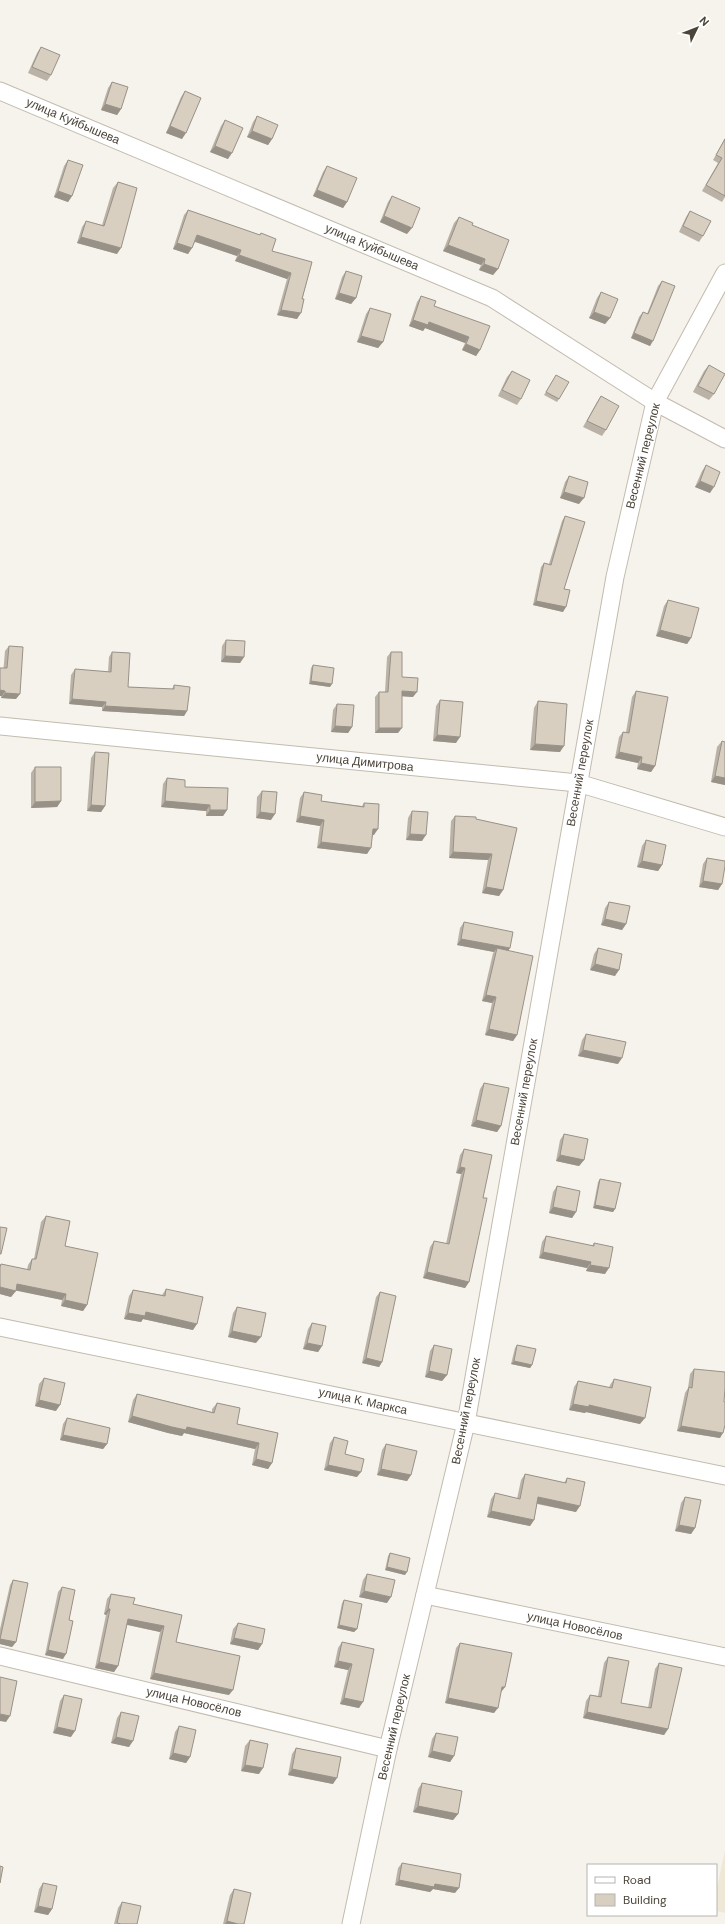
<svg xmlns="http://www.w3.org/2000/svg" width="725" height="1924" viewBox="0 0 725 1924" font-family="'DM Sans',sans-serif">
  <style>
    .education { fill: #efe8d6 }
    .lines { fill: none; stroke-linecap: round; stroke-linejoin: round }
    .street-casing { stroke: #c2bbae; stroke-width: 19 }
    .street { stroke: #fff; stroke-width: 17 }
    .wall { fill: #bab2a6 }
    .shaded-wall { fill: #979187 }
    .building { fill: #d8cfc1; stroke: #979187 }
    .labels { text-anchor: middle; stroke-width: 3; stroke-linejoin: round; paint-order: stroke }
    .street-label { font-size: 12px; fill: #4b4439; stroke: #fff }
  </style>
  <rect width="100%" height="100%" fill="#f6f3ec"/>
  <path class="education" d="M725 1850V1913L716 1911V1893Z"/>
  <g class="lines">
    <defs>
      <g id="street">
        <path d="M0 91 492 298 655 402 725 439"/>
        <path d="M0 726 578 783 725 827"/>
        <path d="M0 1327 725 1476"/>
        <path d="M425 1595 725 1657"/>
        <path d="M0 1656 388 1749"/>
        <path d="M351 1924 388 1749 466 1423 615 577 655 402 725 273"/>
      </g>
    </defs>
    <use href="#street" class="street-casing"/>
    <use href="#street" class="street"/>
  </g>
  <g class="wall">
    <path d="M41 47 51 75 47 81 28 73 37 53Z"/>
    <path d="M112 82 121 109 117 115 101 110 108 88Z"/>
    <path d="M185 91 182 139 166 133 181 97Z"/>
    <path d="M257 116 272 139 268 145 247 137 253 122Z"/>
    <path d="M225 120 228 159 210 152 221 126Z"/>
    <path d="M725 138V197L722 202 702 191 718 163 713 160Z"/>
    <path d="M68 160 72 196 68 202 54 197 64 166Z"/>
    <path d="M327 166 347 202 343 208 313 196 323 172Z"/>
    <path d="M118 182 117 254 77 243 82 227 86 221 102 225 113 188Z"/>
    <path d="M392 196 407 234 380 222 388 202Z"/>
    <path d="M188 210 259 235 261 233 272 251 312 262 297 319 277 315 287 279 235 261 237 256 195 242 188 254 173 249 184 215Z"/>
    <path d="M690 211 703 236 699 242 679 232 686 217Z"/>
    <path d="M459 217 472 225 498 269 493 275 479 270 481 265 443 251 454 223Z"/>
    <path d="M346 271 356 298 351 304 335 299 342 277Z"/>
    <path d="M662 281 650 346 631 338 639 317 643 312 647 314 658 286Z"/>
    <path d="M601 292 610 318 605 324 589 318 597 298Z"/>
    <path d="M421 296 434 306 480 350 476 356 462 350 465 343 425 328 423 331 409 326 417 302Z"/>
    <path d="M370 308 383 342 378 348 357 342 366 314Z"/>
    <path d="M709 365 714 394 709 400 693 392 704 371Z"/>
    <path d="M512 371 521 399 517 405 498 396 507 377Z"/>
    <path d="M556 375 559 399 557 402 544 395Z"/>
    <path d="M601 396 606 430 602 436 583 427 597 402Z"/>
    <path d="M706 465 710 493 695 487 702 471Z"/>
    <path d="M569 476 579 504 560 498 565 482Z"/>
    <path d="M565 516 564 589 563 612 533 605 541 567 544 563 549 564 562 521Z"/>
    <path d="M668 600 691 638 687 644 656 636 664 606Z"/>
    <path d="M226 640 244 657 240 663 221 662 222 646Z"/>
    <path d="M9 646 16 699 1 698 5 651Z"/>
    <path d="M112 652 128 687 172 689 174 685 187 711 184 716 102 711V707L69 704 71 675 75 669 108 672 109 657Z"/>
    <path d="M391 652 402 677 413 697 402 696 398 733H375V697L379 692H385L387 657Z"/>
    <path d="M313 665 330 687 309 684 311 668Z"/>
    <path d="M636 691 655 766 651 772 637 769 638 763 615 758 619 737 623 732H626L632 697Z"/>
    <path d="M440 700 456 743 433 741 436 706Z"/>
    <path d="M538 701 560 752 530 750 534 708Z"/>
    <path d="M337 704 352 727 348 733 331 732 333 710Z"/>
    <path d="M722 741 725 785 711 782 717 747Z"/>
    <path d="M95 752 105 806 101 812 87 811 91 758Z"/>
    <path d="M35 767 61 801 57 807 31 808V773Z"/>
    <path d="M167 778 185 787 227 810 223 816H206V811L161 807 163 784Z"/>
    <path d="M262 791 271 820 256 818 257 797Z"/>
    <path d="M304 792 321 801 362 806 364 803 374 835H373L367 854 317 848 320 826 296 822 300 798Z"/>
    <path d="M412 811 422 841 406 840 408 818Z"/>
    <path d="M455 816 517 828 503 890 499 896 482 893 488 860 449 858 451 821Z"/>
    <path d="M646 840 662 865 658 871 637 867 642 846Z"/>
    <path d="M707 858 722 884 718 890 699 887 703 864Z"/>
    <path d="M609 902 626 924 622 930 601 925 605 908Z"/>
    <path d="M464 922 509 950 517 1035 513 1041 485 1035 492 1003 482 1001 493 953 494 952 457 945 460 928Z"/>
    <path d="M598 948 615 976 590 970 594 954Z"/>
    <path d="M586 1034 618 1064 578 1056 582 1040Z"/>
    <path d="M484 1083 501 1126 497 1132 471 1126 480 1089Z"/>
    <path d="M564 1134 584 1160 579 1166 556 1161 560 1140Z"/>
    <path d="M464 1149 483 1198 469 1282 465 1288 423 1278 430 1247 434 1241 446 1244 461 1174 456 1173 460 1155Z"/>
    <path d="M600 1179 615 1209 613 1212 593 1208 598 1182Z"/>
    <path d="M557 1186 576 1212 572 1218 549 1213 553 1192Z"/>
    <path d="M46 1216 65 1246 87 1305 83 1311 61 1306 62 1300 16 1290 11 1297 0 1294V1265L1 1264 27 1270 28 1265 32 1259H34L41 1222Z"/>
    <path d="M546 1236 592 1246 594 1243 605 1274 586 1271 587 1268 539 1258 542 1242Z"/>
    <path d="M166 1289 193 1330 143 1319 141 1322 124 1319 129 1296 133 1290 162 1295Z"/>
    <path d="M380 1292 382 1362 379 1367 362 1363 376 1297Z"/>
    <path d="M237 1307 256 1343 228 1337 233 1313Z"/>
    <path d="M312 1323 322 1346 318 1352 303 1349 308 1329Z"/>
    <path d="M434 1345 447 1375 442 1381 425 1377 430 1351Z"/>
    <path d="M517 1345 532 1365 530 1368 511 1364 515 1348Z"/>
    <path d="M694 1369 724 1402 720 1438 677 1431 685 1393 688 1388 690 1374Z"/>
    <path d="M44 1378 56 1411 35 1406 39 1384Z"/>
    <path d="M614 1379 640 1424 586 1412 585 1413 569 1410 574 1387 578 1381 609 1388 610 1385Z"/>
    <path d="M137 1394 212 1412V1409L217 1403 237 1424 278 1433 272 1463 268 1469 252 1465 255 1449 184 1433 182 1436 168 1433 128 1422 133 1400Z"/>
    <path d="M67 1418 107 1444 103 1449 60 1440 63 1424Z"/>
    <path d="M334 1437 345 1454 357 1477 324 1470 330 1443Z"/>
    <path d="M386 1444 411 1475 407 1481 377 1475 382 1450Z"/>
    <path d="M525 1474 564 1483 567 1478 576 1512 537 1504 534 1520 530 1526 487 1517 491 1499 495 1493 517 1499 521 1480Z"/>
    <path d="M685 1497 695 1528 691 1534 675 1531 681 1503Z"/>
    <path d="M390 1553 405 1575 385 1570 388 1556Z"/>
    <path d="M367 1574 387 1603 359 1597 363 1580Z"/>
    <path d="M13 1580 16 1642 12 1647 0 1644V1629L10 1585Z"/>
    <path d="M62 1587 69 1620 63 1659 45 1655 58 1592Z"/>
    <path d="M111 1594 133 1604 182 1615 176 1642 229 1695 150 1679 160 1632 127 1625 118 1666 114 1672 95 1668 106 1615 104 1614 107 1599Z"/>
    <path d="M344 1600 357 1629 354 1632 337 1628 342 1603Z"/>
    <path d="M238 1623 262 1644 258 1650 230 1644 233 1629Z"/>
    <path d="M342 1642 374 1649 359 1708 340 1704 348 1670 334 1667 338 1648Z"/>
    <path d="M460 1643 505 1687 501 1692 494 1713 445 1703 456 1648Z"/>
    <path d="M608 1657 621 1703 648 1708 655 1669 659 1663 668 1729 664 1735 583 1718 586 1701 590 1695 598 1696 604 1663Z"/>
    <path d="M64 1695 71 1737 53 1733 60 1701Z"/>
    <path d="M121 1712 129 1747 111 1743 117 1718Z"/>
    <path d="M179 1726 190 1757 186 1763 169 1759 175 1732Z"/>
    <path d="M436 1733 454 1756 450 1762 428 1757 432 1739Z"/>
    <path d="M250 1740 259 1774 241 1771 245 1746Z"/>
    <path d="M296 1748 333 1784 288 1775 292 1754Z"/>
    <path d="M422 1783 458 1814 453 1820 413 1812 418 1789Z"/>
    <path d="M402 1863 455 1893 433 1889 430 1892 395 1885 398 1868Z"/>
    <path d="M43 1883 52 1909 48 1915 34 1912 39 1889Z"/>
    <path d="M234 1889 244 1924H223L230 1895Z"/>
    <path d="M122 1902 137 1924H114L118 1908Z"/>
  </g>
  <g class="shaded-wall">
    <path d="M105 104 121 109 117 115 101 110Z"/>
    <path d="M170 126 186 133 182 139 166 133Z"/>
    <path d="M252 131 272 139 268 145 247 137Z"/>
    <path d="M215 146 232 153 228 159 210 152Z"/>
    <path d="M317 190 347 202 343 208 313 196Z"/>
    <path d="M58 191 72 196 68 202 54 197Z"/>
    <path d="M384 216 412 228 407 234 380 222Z"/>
    <path d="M197 235 241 250 237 256 193 241Z"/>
    <path d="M81 237 121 248 117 254 77 243Z"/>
    <path d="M177 243 192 248 188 254 173 249Z"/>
    <path d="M448 245 485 259 481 265 443 251Z"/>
    <path d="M239 255 291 273 287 279 235 261Z"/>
    <path d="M484 264 498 269 493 275 479 270Z"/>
    <path d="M339 293 356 298 351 304 335 299Z"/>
    <path d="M281 310 301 313 297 319 277 315Z"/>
    <path d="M594 312 610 318 605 324 589 318Z"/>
    <path d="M413 320 429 322 469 337 465 343 425 328 423 331 409 326Z"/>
    <path d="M634 333 653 341 650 346 631 338Z"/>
    <path d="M361 336 383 342 378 348 357 342Z"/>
    <path d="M466 344 480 350 476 356 462 350Z"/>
    <path d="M700 481 714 487 710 493 695 487Z"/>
    <path d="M564 492 584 498 579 504 560 498Z"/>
    <path d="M536 601 566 607 563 612 533 605Z"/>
    <path d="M660 630 691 638 687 644 656 636Z"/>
    <path d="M225 656 244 657 240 663 221 662Z"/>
    <path d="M311 681 332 684 330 687 309 684Z"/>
    <path d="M0 690 5 691 2 696H0Z"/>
    <path d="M402 691 417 692 413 697 398 696Z"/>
    <path d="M5 693 20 694 16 699 1 698Z"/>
    <path d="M72 699 106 702 102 707 69 704Z"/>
    <path d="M105 706 187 711 184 716 102 711Z"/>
    <path d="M335 726 352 727 348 733 331 732Z"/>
    <path d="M379 728H402L398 733H375Z"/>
    <path d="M437 735 460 737 456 743 433 741Z"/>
    <path d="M535 744 564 746 560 752 530 750Z"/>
    <path d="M619 752 642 757 638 763 615 758Z"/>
    <path d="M641 763 655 766 651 772 637 769Z"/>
    <path d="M715 776 725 778V785L711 782Z"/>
    <path d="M61 801 57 807 31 808 35 802Z"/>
    <path d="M165 801 210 805 206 811 161 807Z"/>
    <path d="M91 805 105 806 101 812 87 811Z"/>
    <path d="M210 810H227L223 816H206Z"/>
    <path d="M260 812 275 814 271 820 256 818Z"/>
    <path d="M300 816 324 820 320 826 296 822Z"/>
    <path d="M373 829H378L374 835 369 834Z"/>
    <path d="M410 834 426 835 422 841 406 840Z"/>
    <path d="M321 842 371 848 367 854 317 848Z"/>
    <path d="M453 852 492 854 488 860 449 858Z"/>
    <path d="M642 861 662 865 658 871 637 867Z"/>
    <path d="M703 881 722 884 718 890 699 887Z"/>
    <path d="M486 887 503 890 499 896 482 893Z"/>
    <path d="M605 919 626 924 622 930 601 925Z"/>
    <path d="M461 939 510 948 506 954 497 948 494 952 457 945Z"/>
    <path d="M595 964 619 970 615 976 590 970Z"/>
    <path d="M486 995 496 997 492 1003 482 1001Z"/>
    <path d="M489 1029 517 1035 513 1041 485 1035Z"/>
    <path d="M583 1050 622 1058 618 1064 578 1056Z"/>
    <path d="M476 1120 501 1126 497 1132 471 1126Z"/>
    <path d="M560 1155 584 1160 579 1166 556 1161Z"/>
    <path d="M460 1167 465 1168 461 1174 456 1173Z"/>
    <path d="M595 1205 615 1209 613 1212 593 1208Z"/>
    <path d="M553 1207 576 1212 572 1218 549 1213Z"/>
    <path d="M543 1252 591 1262 587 1268 539 1258Z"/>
    <path d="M590 1265 609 1268 605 1274 586 1271Z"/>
    <path d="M427 1272 469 1282 465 1288 423 1278Z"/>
    <path d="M17 1284 66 1294 62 1300 13 1290Z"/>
    <path d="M0 1287 16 1291 11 1297 0 1294Z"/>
    <path d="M65 1300 87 1305 83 1311 61 1306Z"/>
    <path d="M146 1312 197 1324 193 1330 143 1319 141 1322 124 1319 128 1313Z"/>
    <path d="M232 1331 261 1337 256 1343 228 1337Z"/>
    <path d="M307 1343 322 1346 318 1352 303 1349Z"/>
    <path d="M366 1358 382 1362 379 1367 362 1363Z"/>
    <path d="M514 1361 532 1365 530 1368 511 1364Z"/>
    <path d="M429 1371 447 1375 442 1381 425 1377Z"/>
    <path d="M39 1400 60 1405 56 1411 35 1406Z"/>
    <path d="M573 1404 589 1405 645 1418 640 1424 586 1412 585 1413 569 1410Z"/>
    <path d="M132 1416 187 1427 259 1443 255 1449 184 1433 182 1436 168 1433 128 1422Z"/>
    <path d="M681 1426 723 1433 720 1438 677 1431Z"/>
    <path d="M63 1435 107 1444 103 1449 60 1440Z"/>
    <path d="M256 1459 272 1463 268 1469 252 1465Z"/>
    <path d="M328 1465 361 1472 357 1477 324 1470Z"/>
    <path d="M381 1469 411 1475 407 1481 377 1475Z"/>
    <path d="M538 1497 580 1506 576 1512 535 1503Z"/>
    <path d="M491 1511 534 1520 530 1526 487 1517Z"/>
    <path d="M679 1525 695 1528 691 1534 675 1531Z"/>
    <path d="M387 1567 407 1572 405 1575 385 1570Z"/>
    <path d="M364 1591 391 1597 387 1603 359 1597Z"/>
    <path d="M108 1609H110L106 1615 104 1614Z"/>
    <path d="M128 1619 164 1626 160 1632 124 1624Z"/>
    <path d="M339 1625 357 1629 354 1632 337 1628Z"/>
    <path d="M234 1638 262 1644 258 1650 230 1644Z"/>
    <path d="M0 1639 16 1642 12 1647 0 1644Z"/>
    <path d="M48 1650 66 1654 63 1659 45 1655Z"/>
    <path d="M338 1661 352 1664 348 1670 334 1667Z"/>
    <path d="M99 1662 118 1666 114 1672 95 1668Z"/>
    <path d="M154 1673 233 1690 229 1695 150 1679Z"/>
    <path d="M502 1687H505L501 1692H498Z"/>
    <path d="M344 1698 363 1702 359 1708 340 1704Z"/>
    <path d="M448 1698 498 1708 494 1713 445 1703Z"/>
    <path d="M587 1712 668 1729 664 1735 583 1718Z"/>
    <path d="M0 1714 10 1716 6 1722 0 1721Z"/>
    <path d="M57 1727 75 1731 71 1737 53 1733Z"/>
    <path d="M116 1737 133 1741 129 1747 111 1743Z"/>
    <path d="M432 1751 454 1756 450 1762 428 1757Z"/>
    <path d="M173 1753 190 1757 186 1763 169 1759Z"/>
    <path d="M245 1765 263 1768 259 1774 241 1771Z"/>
    <path d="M292 1769 337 1778 333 1784 288 1775Z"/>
    <path d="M418 1806 458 1814 453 1820 413 1812Z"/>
    <path d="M399 1880 435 1884 459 1888 455 1893 433 1889 430 1892 395 1885Z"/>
    <path d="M38 1906 52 1909 48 1915 34 1912Z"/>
    <path d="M227 1921 238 1924H225Z"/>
  </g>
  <g class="building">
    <path d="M41 47 60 55 51 75 32 67Z"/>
    <path d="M112 82 128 87 121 109 105 104Z"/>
    <path d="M185 91 201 98 186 133 170 126Z"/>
    <path d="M257 116 278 125 272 139 252 131Z"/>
    <path d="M225 120 243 128 232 153 215 146Z"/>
    <path d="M725 139V196L706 185 722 158 716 155Z"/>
    <path d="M68 160 83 165 72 196 58 191Z"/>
    <path d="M327 166 357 178 347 202 317 190Z"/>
    <path d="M118 182 137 188 121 248 81 237 86 221 104 226Z"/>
    <path d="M392 196 420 208 412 228 384 216Z"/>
    <path d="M188 210 260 235 261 233 276 239 272 251 312 262 302 299H304L301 313 281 310 291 273 239 255 241 250 197 235 192 248 177 243Z"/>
    <path d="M690 211 711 221 703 236 683 226Z"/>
    <path d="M459 217 473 223 472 225 509 240 498 269 484 264 485 259 448 245Z"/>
    <path d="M346 271 362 276 356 298 339 293Z"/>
    <path d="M662 281 675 286 653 341 634 333 643 312 648 314Z"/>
    <path d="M601 292 618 299 610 318 594 312Z"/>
    <path d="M421 296 436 301 434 306 490 326 480 350 466 344 469 337 429 322 428 325 413 320Z"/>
    <path d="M370 308 391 314 383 342 361 336Z"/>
    <path d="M709 365 725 374 714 394 698 386Z"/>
    <path d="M512 371 530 380 521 399 502 390Z"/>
    <path d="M556 375 569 382 559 399 546 392Z"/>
    <path d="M601 396 619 406 606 430 587 421Z"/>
    <path d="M706 465 720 472 714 487 700 481Z"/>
    <path d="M569 476 588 482 584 498 564 492Z"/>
    <path d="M565 516 585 522 564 589 570 590 566 607 536 601 544 563 551 565Z"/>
    <path d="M668 600 699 608 691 638 660 630Z"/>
    <path d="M226 640 245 641 244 657 225 656Z"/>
    <path d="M9 646 23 647 20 694 5 693V691L0 690V668H7Z"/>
    <path d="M112 652 130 653 128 687 174 689V685L190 687 187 711 105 706 106 702 72 699 75 669 111 672Z"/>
    <path d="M391 652H402V677L418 678 417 692 402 691V728H379V692H388Z"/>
    <path d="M313 665 334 668 332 684 311 681Z"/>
    <path d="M636 691 668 697 655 766 641 763 642 757 619 752 623 732 629 733Z"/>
    <path d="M440 700 463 702 460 737 437 735Z"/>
    <path d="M538 701 567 704 564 746 535 744Z"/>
    <path d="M337 704 354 705 352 727 335 726Z"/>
    <path d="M722 741 725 742V778L715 776Z"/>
    <path d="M95 752 109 753 105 806 91 805Z"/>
    <path d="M35 767H61V801L35 802Z"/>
    <path d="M167 778 185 780V787L228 788 227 810H210V805L165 801Z"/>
    <path d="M262 791 277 792 275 814 260 812Z"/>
    <path d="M304 792 322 795 321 801 364 807V803L379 804 378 829H373L371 848 321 842 324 820 300 816Z"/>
    <path d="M412 811 428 812 426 835 410 834Z"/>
    <path d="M455 816 476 817V819L517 828 503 890 486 887 492 854 453 852Z"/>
    <path d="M646 840 666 845 662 865 642 861Z"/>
    <path d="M707 858 725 861V866L722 884 703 881Z"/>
    <path d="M609 902 630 906 626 924 605 919Z"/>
    <path d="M464 922 513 932 510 948 461 939Z"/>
    <path d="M497 948 533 956 517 1035 489 1029 496 997 486 995Z"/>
    <path d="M598 948 622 954 619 970 595 964Z"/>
    <path d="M586 1034 626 1042 622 1058 583 1050Z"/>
    <path d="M484 1083 509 1088 501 1126 476 1120Z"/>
    <path d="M564 1134 588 1139 584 1160 560 1155Z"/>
    <path d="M464 1149 492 1155 483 1198H487L469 1282 427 1272 434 1241 449 1244 465 1168 460 1167Z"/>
    <path d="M600 1179 621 1183 615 1209 595 1205Z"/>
    <path d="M557 1186 580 1191 576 1212 553 1207Z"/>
    <path d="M46 1216 70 1221 65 1246 98 1253 87 1305 65 1300 66 1294 17 1284 16 1291 0 1287V1267L1 1264 30 1270 32 1259H36Z"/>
    <path d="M0 1227 7 1228 1 1254H0Z"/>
    <path d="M546 1236 594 1246V1243L613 1247 609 1268 590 1265 591 1262 543 1252Z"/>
    <path d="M166 1289 203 1297 197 1324 146 1312 145 1316 128 1313 133 1290 165 1296Z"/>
    <path d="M380 1292 396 1296 382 1362 366 1358Z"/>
    <path d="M237 1307 266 1313 261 1337 232 1331Z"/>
    <path d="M312 1323 326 1326 322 1346 307 1343Z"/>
    <path d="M434 1345 452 1349 447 1375 429 1371Z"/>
    <path d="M517 1345 536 1349 532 1365 514 1361Z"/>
    <path d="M694 1369 725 1372V1388L724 1402H725V1425L723 1433 681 1426 689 1387 692 1388Z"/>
    <path d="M44 1378 65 1383 60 1405 39 1400Z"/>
    <path d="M614 1379 651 1387 645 1418 589 1405V1407L573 1404 578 1381 612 1388Z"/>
    <path d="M137 1394 214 1413 217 1403 240 1408 237 1424 278 1433 272 1463 256 1459 259 1443 187 1427 186 1430 172 1427 132 1416Z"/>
    <path d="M67 1418 110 1428 107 1444 63 1435Z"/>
    <path d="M334 1437 348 1441 345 1454 364 1459 361 1472 328 1465Z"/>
    <path d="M386 1444 417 1451 411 1475 381 1469Z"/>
    <path d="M525 1474 566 1483 567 1478 585 1482 580 1506 538 1497 534 1520 491 1511 495 1493 520 1499Z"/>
    <path d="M685 1497 701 1500 695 1528 679 1525Z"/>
    <path d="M390 1553 410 1558 407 1572 387 1567Z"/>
    <path d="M367 1574 395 1580 391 1597 364 1591Z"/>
    <path d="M13 1580 28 1583 16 1642 0 1639Z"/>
    <path d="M62 1587 75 1590 69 1620 73 1621 66 1654 48 1650Z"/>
    <path d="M111 1594 135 1598 133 1604 182 1615 176 1642 240 1656 233 1690 154 1673 164 1626 128 1619 118 1666 99 1662 110 1609H108Z"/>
    <path d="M344 1600 362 1604 357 1629 339 1625Z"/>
    <path d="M238 1623 265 1629 262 1644 234 1638Z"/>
    <path d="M342 1642 374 1649 363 1702 344 1698 352 1664 338 1661Z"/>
    <path d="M460 1643 512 1653 505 1687H502L498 1708 448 1698Z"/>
    <path d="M608 1657 629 1661 621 1703 651 1708 659 1663 682 1668 668 1729 587 1712 590 1695 601 1697Z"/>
    <path d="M0 1677 17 1681 10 1716 0 1714Z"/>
    <path d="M64 1695 82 1699 75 1731 57 1727Z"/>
    <path d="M121 1712 139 1716 133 1741 116 1737Z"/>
    <path d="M179 1726 196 1730 190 1757 173 1753Z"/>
    <path d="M436 1733 458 1737 454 1756 432 1751Z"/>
    <path d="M250 1740 268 1744 263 1768 245 1765Z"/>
    <path d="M296 1748 341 1757 337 1778 292 1769Z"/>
    <path d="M422 1783 462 1791 458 1814 418 1806Z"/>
    <path d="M402 1863 461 1874 459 1888 435 1884 434 1887 399 1880Z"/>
    <path d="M0 1866 3 1867 0 1883Z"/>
    <path d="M43 1883 57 1886 52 1909 38 1906Z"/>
    <path d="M234 1889 251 1893 244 1924H238L227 1921Z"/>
    <path d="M122 1902 141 1906 137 1924H121L117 1923Z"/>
  </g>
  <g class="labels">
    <g class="street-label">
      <text transform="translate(73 121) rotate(23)" y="4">улица Куйбышева</text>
      <text transform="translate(372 247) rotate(23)" y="4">улица Куйбышева</text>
      <text transform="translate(643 456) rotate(-76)" y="4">Весенний переулок</text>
      <text transform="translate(365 762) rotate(6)" y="4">улица Димитрова</text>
      <text transform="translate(580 773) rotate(-80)" y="4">Весенний переулок</text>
      <text transform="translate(524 1092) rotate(-80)" y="4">Весенний переулок</text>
      <text transform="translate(363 1401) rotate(12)" y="4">улица К. Маркса</text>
      <text transform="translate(466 1411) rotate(-79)" y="4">Весенний переулок</text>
      <text transform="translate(575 1626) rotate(12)" y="4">улица Новосёлов</text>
      <text transform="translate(194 1702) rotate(13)" y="4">улица Новосёлов</text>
      <text transform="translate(394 1727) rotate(-77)" y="4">Весенний переулок</text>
    </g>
  </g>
  <rect x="587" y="1864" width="130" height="52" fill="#ffffff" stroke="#b7b4b0"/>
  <rect x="595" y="1877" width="20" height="6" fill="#ffffff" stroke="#b7b4b0"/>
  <text x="623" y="1884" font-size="12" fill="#4b4439">Road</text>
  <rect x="595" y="1894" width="20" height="12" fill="#d8cfc1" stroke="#b7b4b0"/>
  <text x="623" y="1904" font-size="12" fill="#4b4439">Building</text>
  <g transform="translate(697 28) rotate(47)" stroke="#ffffff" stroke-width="3" paint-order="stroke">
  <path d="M0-3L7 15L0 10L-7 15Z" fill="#4b4439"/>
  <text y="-6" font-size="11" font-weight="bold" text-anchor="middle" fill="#4b4439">N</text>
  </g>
</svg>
